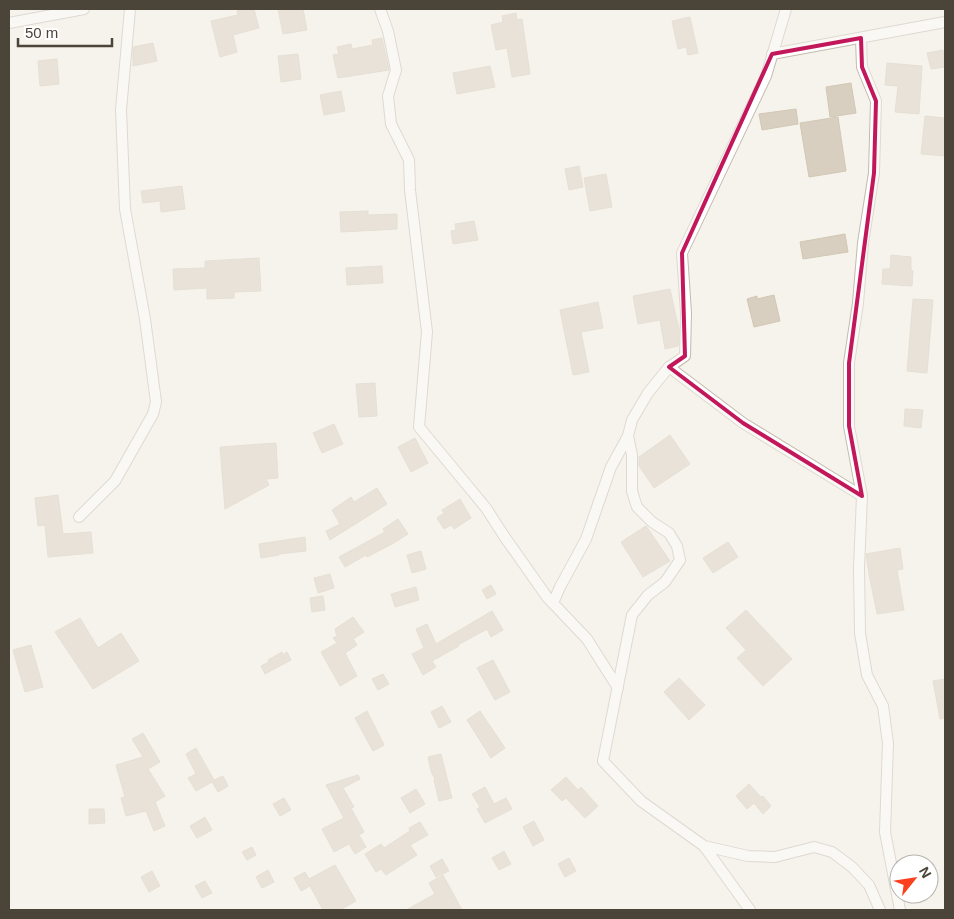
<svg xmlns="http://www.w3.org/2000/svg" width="954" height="919" viewBox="0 0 954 919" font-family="Arial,sans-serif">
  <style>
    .building { fill: #d8cfc1; stroke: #d3c7b4 }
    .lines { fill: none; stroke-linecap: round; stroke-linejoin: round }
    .minor-casing { stroke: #c2bbae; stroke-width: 12 }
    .minor { stroke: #fff; stroke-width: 10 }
    .marked { fill: none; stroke: #c2185b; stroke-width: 4; stroke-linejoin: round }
  </style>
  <rect width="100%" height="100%" fill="#f6f3ec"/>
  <g class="building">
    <path d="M246 9H254L259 28 233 35 237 52 220 57 211 21 238 15 237 11Z"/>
    <path d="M278 9H303L307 30 283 34Z"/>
    <path d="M516 13 517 20 522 19 530 74 512 77 507 48 496 50 491 25 503 22 502 16Z"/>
    <path d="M690 17 698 53 688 55 686 47 678 49 672 21Z"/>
    <path d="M382 38 389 70 338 78 333 55 339 54 337 47 351 44 352 49 373 45 372 40Z"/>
    <path d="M153 43 157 61 133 66V47Z"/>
    <path d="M943 50 945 67 931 69 927 53Z"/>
    <path d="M298 54 301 79 281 82 278 56Z"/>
    <path d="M57 59 59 84 40 86 38 61Z"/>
    <path d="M887 63 922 66 919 114 895 112 898 86 885 85Z"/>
    <path d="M490 66 495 87 457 94 453 73Z"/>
    <path d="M851 83 856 113 830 117 826 87Z"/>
    <path d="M341 91 345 111 324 115 320 95Z"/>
    <path d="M796 109 798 124 762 130 759 114Z"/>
    <path d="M925 116 945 118V156L921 154Z"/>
    <path d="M838 117 846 171 809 177 800 123Z"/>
    <path d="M579 166 583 187 569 190 565 169Z"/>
    <path d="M606 174 612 207 590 211 584 178Z"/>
    <path d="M182 186 185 209 161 212 160 201 143 203 141 191Z"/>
    <path d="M368 211V215L397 214V229L341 232 340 212Z"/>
    <path d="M474 221 478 240 453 244 451 231 456 230 455 224Z"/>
    <path d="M845 234 848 252 803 259 800 242Z"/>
    <path d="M891 255 911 257V270L913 271 912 286 882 284 883 269H890Z"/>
    <path d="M259 258 261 291 234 292V298L207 299V288L174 290 173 269 205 268V261Z"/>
    <path d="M382 266 383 283 347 285 346 268Z"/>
    <path d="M670 289 679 330 678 346 665 349 660 320 638 324 633 296Z"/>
    <path d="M774 295 780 321 754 327 747 299 757 296V299Z"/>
    <path d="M913 299 933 300 927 373 907 371Z"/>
    <path d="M598 302 603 328 581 332 589 372 573 375 560 310Z"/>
    <path d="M375 383 377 416 359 417 356 384Z"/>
    <path d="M905 409 923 410 921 428 904 426Z"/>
    <path d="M334 424 343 444 322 453 313 433Z"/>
    <path d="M670 435 690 464 654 488 639 466V457Z"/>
    <path d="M415 438 428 463 411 472 398 447Z"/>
    <path d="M276 443 278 478 266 479 269 485 225 509 220 447Z"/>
    <path d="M377 488 387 504 330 540 326 531 340 524 332 510 351 497 354 502Z"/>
    <path d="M58 495 63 534 91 532 93 553 48 557 45 525 38 526 35 498Z"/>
    <path d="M460 499 471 518 454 529 451 525 444 529 437 518 444 513 442 510Z"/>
    <path d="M398 519 408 534 392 544 367 557 366 555 345 567 339 557 385 532 383 529Z"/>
    <path d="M646 526 670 561 643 577 621 542Z"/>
    <path d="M305 537 306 551 279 554V555L261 558 259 544Z"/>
    <path d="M728 542 738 557 713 573 703 558Z"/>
    <path d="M900 548 903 569 897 570 904 610 877 614 869 574 866 554Z"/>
    <path d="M421 551 426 569 412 573 407 555Z"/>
    <path d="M330 574 334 588 318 593 314 578Z"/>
    <path d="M491 585 496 594 487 599 482 590Z"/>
    <path d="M416 587 419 600 395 607 391 594Z"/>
    <path d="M323 596 325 610 312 612 310 598Z"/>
    <path d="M746 610 792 659 763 686 737 658 746 650 726 628Z"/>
    <path d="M492 611 503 630 491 637 487 629 458 645 459 646 432 661 436 667 423 675 412 654 424 648 416 629 427 624 436 644Z"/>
    <path d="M353 617 364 632 353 639 357 645 345 653 357 676 340 686 321 652 337 643 333 638 337 636 335 629Z"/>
    <path d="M80 618 98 648 121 633 139 661 93 689 55 632Z"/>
    <path d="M31 645 43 687 25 692 13 650Z"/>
    <path d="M282 652 283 655 287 652 291 660 265 674 261 666 269 662 268 660Z"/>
    <path d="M493 660 510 692 495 700 477 668Z"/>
    <path d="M383 674 389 684 378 690 372 679Z"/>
    <path d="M679 678 705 705 689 720 664 692Z"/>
    <path d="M945 679V718L940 719 933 681Z"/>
    <path d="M442 706 451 722 439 728 431 712Z"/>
    <path d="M367 711 384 745 373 751 355 718Z"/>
    <path d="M480 711 505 748 491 758 467 720Z"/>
    <path d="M143 733 160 762 148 769 165 796 155 802 165 826 154 831 146 811 126 816 121 798 125 797 116 765 143 757 132 739Z"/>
    <path d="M196 748 214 780 223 776 228 786 218 792 212 782 196 791 188 778 196 774 186 754Z"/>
    <path d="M441 754 452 798 439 801 434 780 435 779 431 771 428 757Z"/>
    <path d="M358 775 360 779 343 788 354 807 351 808 364 832 359 835 366 847 355 854 349 844 334 852 322 829 344 818 326 785Z"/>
    <path d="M566 777 578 790 581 787 598 806 585 818 566 798 562 801 551 790Z"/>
    <path d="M749 784 761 797 763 796 771 806 763 814 754 803 747 809 736 796Z"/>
    <path d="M485 787 494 804 506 798 512 809 485 823 477 809 480 807 472 794Z"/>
    <path d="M416 789 425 804 410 813 401 798Z"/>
    <path d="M284 798 291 810 280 816 273 804Z"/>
    <path d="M89 809H104L105 823 89 824Z"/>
    <path d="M205 817 212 830 197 838 190 826Z"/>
    <path d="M534 821 544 840 533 846 523 827Z"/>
    <path d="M420 822 428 835 410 845 417 855 386 875 381 869 376 872 365 854 381 844 384 848 410 831 409 828Z"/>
    <path d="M252 847 256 855 247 860 242 852Z"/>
    <path d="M504 851 511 864 499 870 492 858Z"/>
    <path d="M569 858 576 871 565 877 558 864Z"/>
    <path d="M442 859 449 871 436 877 430 866Z"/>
    <path d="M335 865 356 901 340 910H323L310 886 301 891 294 878 305 872 309 879Z"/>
    <path d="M268 870 274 882 262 888 256 877Z"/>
    <path d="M152 871 160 886 149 892 141 877Z"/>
    <path d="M443 875 462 910H406L435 894 429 883Z"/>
    <path d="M205 881 212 893 202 898 195 886Z"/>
  </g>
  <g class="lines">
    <defs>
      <g id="minor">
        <path d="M380 9 388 31 396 70 388 96 391 124 409 160 410 190 427 332 419 427 486 508 504 536 547 597 587 639 618 688"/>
        <path d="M786 9 766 76 682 253 686 313 685 356 669 367 648 393 632 420 628 436 632 455V491L637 507 652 522 669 533 677 546 680 560 665 582 648 595 632 615 603 761 641 801 704 846 748 856 775 857 814 847 832 852 852 867 869 885 880 910"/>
        <path d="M9 23 84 9"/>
        <path d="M861 38 862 67 876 101 874 173 863 243 858 303 849 363V426L862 496 859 568 860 633 867 675 883 706 888 743 885 832 900 910"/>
        <path d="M772 54 945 22"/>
        <path d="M669 367 743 423 862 496"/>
        <path d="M79 517 115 481 153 414 156 402 145 319 125 209 121 110 130 9"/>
        <path d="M553 603 560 587 586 539 611 467 628 436"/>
        <path d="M704 846 750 910"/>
      </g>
    </defs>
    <use href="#minor" class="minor-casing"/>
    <use href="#minor" class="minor"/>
  </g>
  <path d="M0 0H954V919H0ZM861 38 862 67 876 101 874 173 849 363V426L862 496 743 423 669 367 685 356 682 253 772 54Z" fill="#f6f3ec" fill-opacity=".55" fill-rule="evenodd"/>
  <path class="marked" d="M861 38 862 67 876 101 874 173 849 363V426L862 496 743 423 669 367 685 356 682 253 772 54Z"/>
  <rect width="954" height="919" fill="none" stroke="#4b4439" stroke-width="20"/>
  <g transform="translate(914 879) rotate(60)"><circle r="24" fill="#ffffff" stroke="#b7b4b0"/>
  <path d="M0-4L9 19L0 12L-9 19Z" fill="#fc3f1d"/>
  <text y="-8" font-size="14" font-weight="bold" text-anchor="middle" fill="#4b4439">N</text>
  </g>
  <path d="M18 38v8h94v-8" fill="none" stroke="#4b4439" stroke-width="2.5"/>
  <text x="25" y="38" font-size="15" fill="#4b4439" stroke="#ffffff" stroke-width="4" paint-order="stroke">50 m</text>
</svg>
